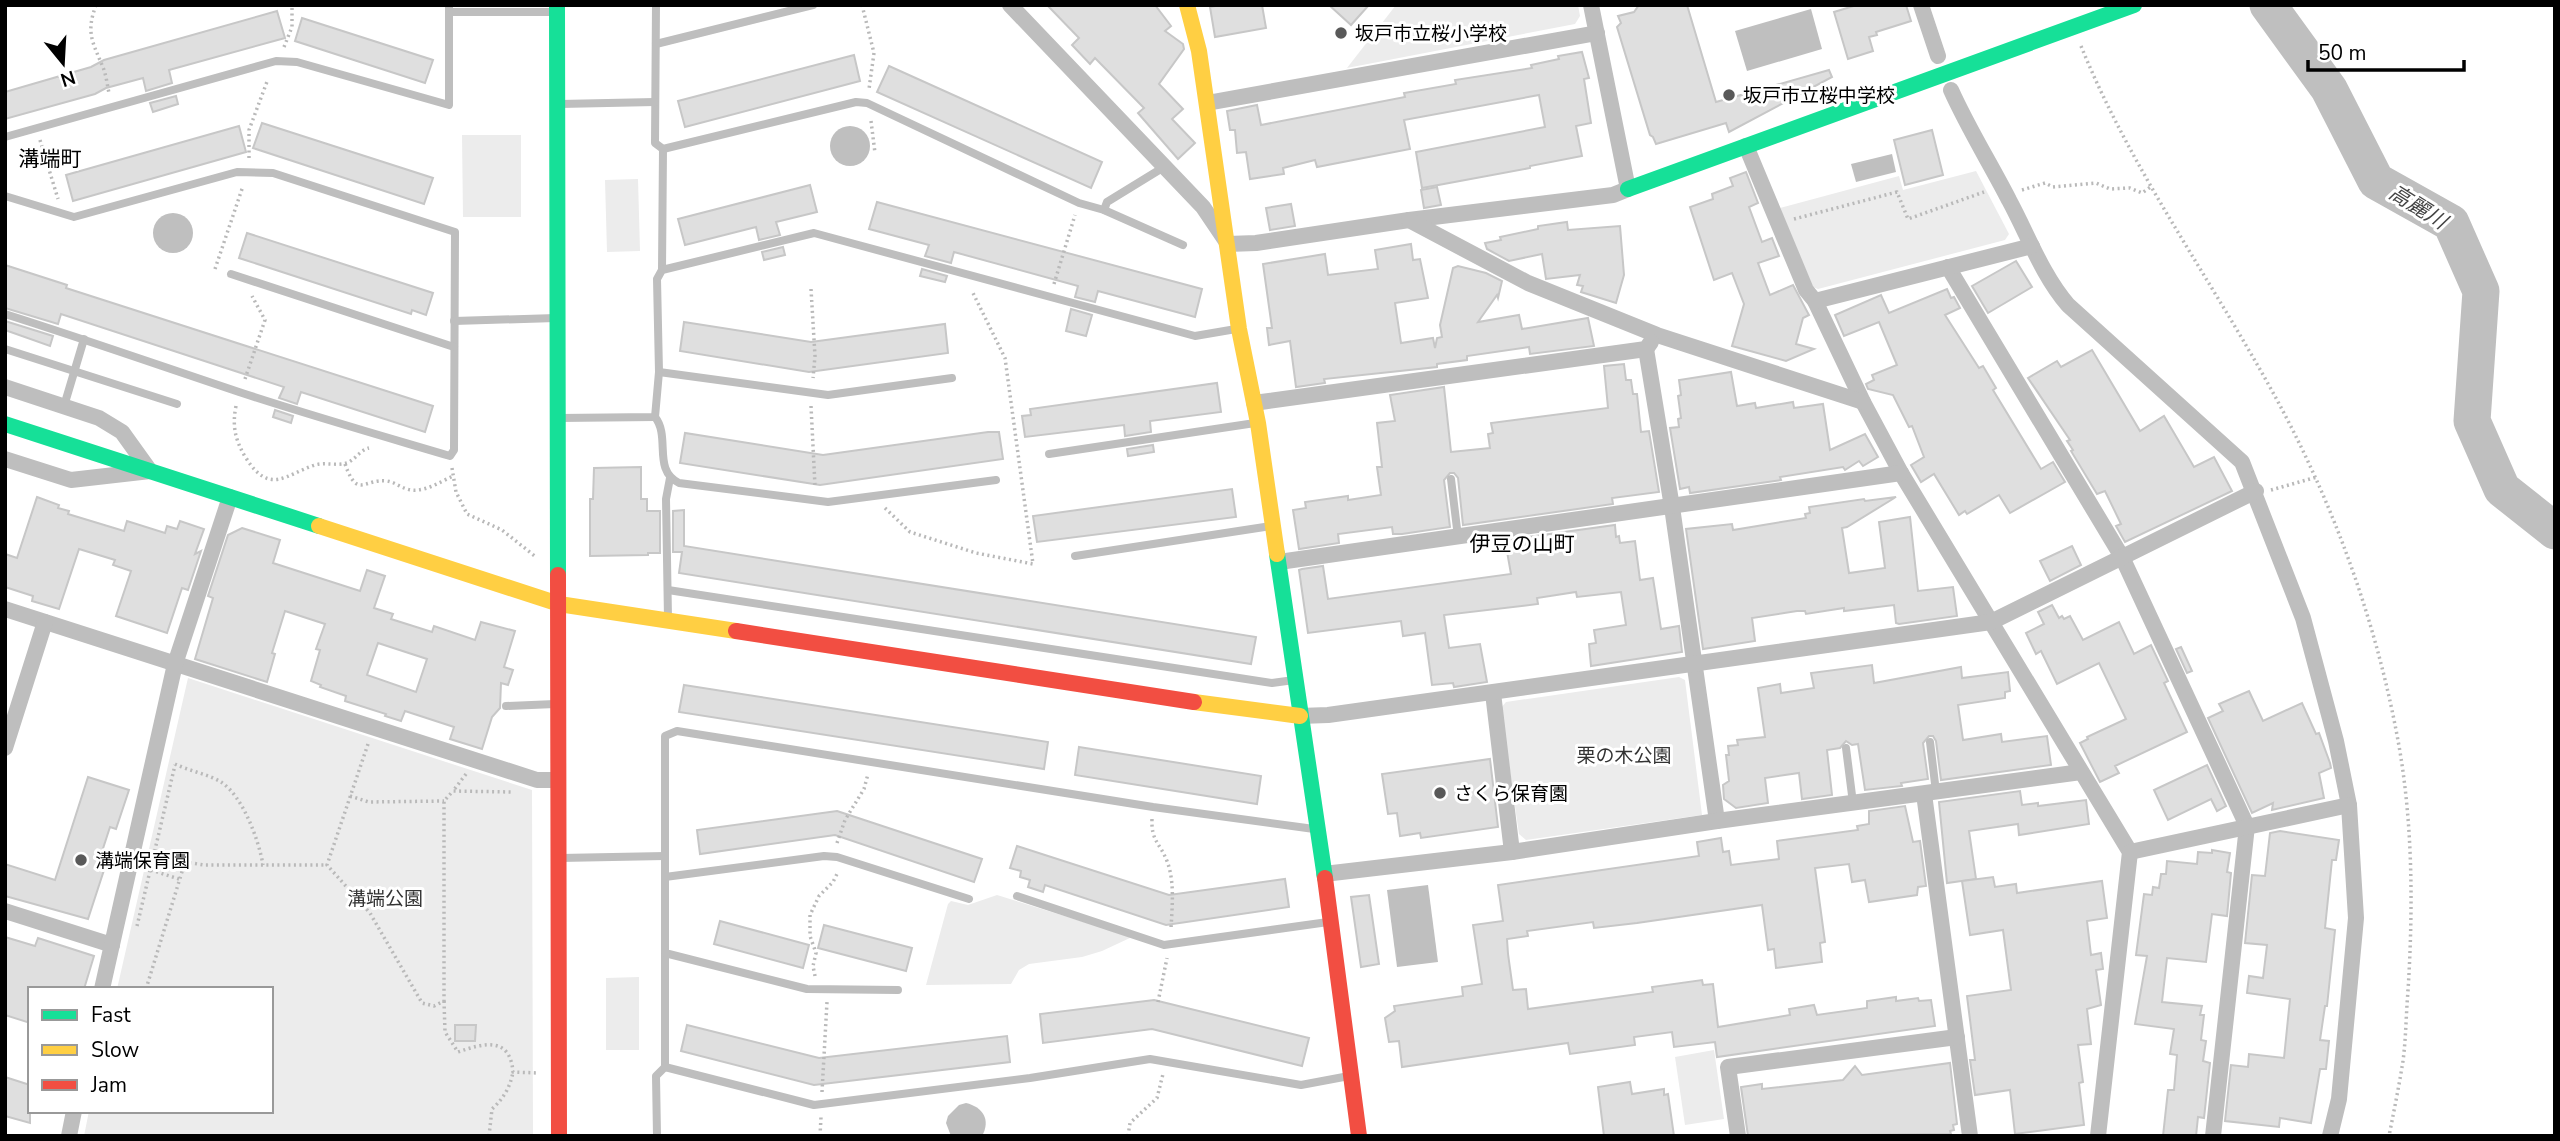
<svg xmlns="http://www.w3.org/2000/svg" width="2560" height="1141" viewBox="0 0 2560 1141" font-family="'Nunito Sans','Noto Sans JP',sans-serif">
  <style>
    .green { fill: #ececec }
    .water { fill: #bfbfbf }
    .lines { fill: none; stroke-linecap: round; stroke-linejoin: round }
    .river { stroke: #bfbfbf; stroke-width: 37 }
    .building { fill: #dfdfdf; stroke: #c7c7c7; stroke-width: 2; fill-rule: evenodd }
    .path { stroke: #b9b9b9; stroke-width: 3.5; stroke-dasharray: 2 3.5; stroke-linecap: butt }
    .lane { stroke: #bebebe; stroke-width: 8 }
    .street { stroke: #bebebe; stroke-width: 16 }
    .fast { stroke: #16e098; stroke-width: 16 }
    .slow { stroke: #ffcf43; stroke-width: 16 }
    .jam { stroke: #f24e42; stroke-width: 16 }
    .poi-dot { fill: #595959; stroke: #fff; stroke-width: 2.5 }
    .labels { text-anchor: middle; stroke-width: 6; stroke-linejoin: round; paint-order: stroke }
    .poi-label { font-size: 19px; fill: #000; stroke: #fff; text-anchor: start }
    .park-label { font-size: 19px; fill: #333; stroke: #fff }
    .neighbourhood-label { font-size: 21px; fill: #000; stroke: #fff }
    .water-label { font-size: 21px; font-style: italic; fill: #444; stroke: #fff }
  </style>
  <rect width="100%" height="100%" fill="#fff"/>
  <g class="green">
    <path d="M1396 5H1578L1580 16 1575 24 1347 68Z"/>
    <path d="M462 135H521V217H463Z"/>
    <path d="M1976 171 2009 234 2005 240 1818 289 1813 287 1780 208 1899 176 1903 190Z"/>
    <path d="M638 179 640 251 607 252 605 180Z"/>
    <path d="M1679 677 1685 680 1702 815 1526 840 1519 834 1501 708 1506 702Z"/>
    <path d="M188 678 532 790 533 1136H84L89 1111H271V989H117Z"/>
    <path d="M997 895 1132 937 1102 951 1082 957 1029 964 1019 970 1011 984 926 985 948 904 951 901 968 905Z"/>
    <path d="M639 977V1050H606V978Z"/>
    <path d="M1714 1050 1724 1119 1685 1125 1675 1057Z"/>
  </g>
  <g class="water">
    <path d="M1811 9 1822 49 1747 71 1735 31Z"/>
    <circle cx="850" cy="146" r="20"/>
    <path d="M1892 154 1896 172 1856 182 1851 164Z"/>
    <circle cx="173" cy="233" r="20"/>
    <path d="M1428 885 1438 962 1397 967 1387 890Z"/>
    <path d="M966 1103C983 1107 991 1120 982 1136H951L946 1123 948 1116 959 1105Z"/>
  </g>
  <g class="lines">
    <path class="river" d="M2268 5 2329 89 2376 181 2451 223 2481 291 2472 421 2502 489 2555 531"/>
  </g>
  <g class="building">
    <path d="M1047 5H1155L1171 26 1165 31 1183 44 1184 49 1159 84 1183 109 1172 119 1195 143 1178 159 1138 113 1144 108 1095 58 1090 64 1072 45 1079 38Z"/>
    <path d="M1221 5H1262L1266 28 1215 37 1210 7Z"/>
    <path d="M1329 5H1369L1351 25Z"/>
    <path d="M1639 5H1687L1716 102 1829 70 1832 77 1729 132 1726 123 1656 144 1653 137 1650 135 1617 27 1621 23 1618 16 1634 12Z"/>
    <path d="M1857 5H1906L1911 21 1876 32 1877 35 1869 37 1873 51 1848 59 1834 12Z"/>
    <path d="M277 11 285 38 169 70 172 83 146 91 143 78 106 88 95 94 5 119V92L91 67 104 60Z"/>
    <path d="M302 18 433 60 425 83 295 41Z"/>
    <path d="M1582 52 1589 78 1584 79 1591 123 1576 126 1582 156 1530 166V168L1422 188 1416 152 1545 127 1539 95 1404 120 1410 149 1317 167 1315 160 1283 168 1284 174 1250 179 1246 152 1237 153 1235 130H1230L1227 111 1257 105 1261 125 1405 97 1404 93 1456 84 1455 80 1532 68 1531 65 1559 59 1558 56Z"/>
    <path d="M854 55 860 81 685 127 678 101Z"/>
    <path d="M889 66 1102 162 1091 188 877 92Z"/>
    <path d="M176 96 178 104 153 112 150 103Z"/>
    <path d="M262 123 433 178 424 204 253 148Z"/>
    <path d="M239 126 246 152 73 201 66 175Z"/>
    <path d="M1932 130 1943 175 1905 185 1894 140Z"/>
    <path d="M1746 172 1758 203 1749 207 1762 242 1772 238 1779 256 1758 263 1770 295 1793 285 1809 315 1803 318 1796 344 1814 349 1786 361 1732 346 1744 304 1732 273 1714 280 1690 207 1713 199 1712 194 1733 186 1730 178Z"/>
    <path d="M810 185 817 212 776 222 780 235 759 240 756 227 685 245 678 219Z"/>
    <path d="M1437 187 1441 205 1424 208 1421 190Z"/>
    <path d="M877 202 1202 289 1195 317 1098 291 1095 302 1075 297 1078 286 954 252 951 263 925 256 929 245 869 229Z"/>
    <path d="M1291 204 1295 226 1270 230 1266 208Z"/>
    <path d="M1567 222 1568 230 1620 226 1624 275 1616 303 1581 292 1583 286 1577 285 1580 275 1546 279 1542 254 1509 261 1487 249 1485 243 1501 240 1500 237 1538 229V226Z"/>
    <path d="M247 233 433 293 426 315 412 310 411 314 239 258Z"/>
    <path d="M1411 244 1413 260 1420 259 1428 298 1395 303 1401 343 1433 338 1435 348 1437 338 1442 337 1440 325 1453 268 1458 266 1486 273 1502 281 1498 298 1497 295 1478 322 1519 315 1522 329 1588 318 1594 346 1530 354 1529 347 1467 356V360L1437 364V367L1324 379 1325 383 1296 387 1290 341 1269 345 1267 328H1272L1263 264 1325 254 1328 275 1378 269 1375 250Z"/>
    <path d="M783 247 785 255 764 260 762 252Z"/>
    <path d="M2016 261 2032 287 1988 313 1972 286Z"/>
    <path d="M5 265 67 285 66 288 433 406 425 432 301 392 297 404 279 398 284 387 61 314 58 324 5 308Z"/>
    <path d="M922 269 947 276 945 282 920 276Z"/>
    <path d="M1947 289 1951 298 1954 297 1960 308 1945 315 1979 368 1983 366 1996 388 1993 390 2041 469 2053 462 2065 482 2010 513 1999 495 1967 514 1965 511 1959 515 1934 474 1921 482 1911 465 1924 457 1912 426 1909 427 1893 395 1868 389 1866 384 1874 380 1872 375 1897 365 1879 322 1844 336 1835 315 1881 295 1889 313Z"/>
    <path d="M1071 309 1092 315 1086 336 1066 331Z"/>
    <path d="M5 321 53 336 50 346 5 330Z"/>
    <path d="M684 322 811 342 945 324 948 353 809 372 680 351Z"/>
    <path d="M2092 350 2140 431 2164 416 2194 467 2214 457 2232 491 2125 542 2116 526 2121 524 2105 491 2097 494 2071 451 2073 450 2067 441 2070 440 2028 378 2057 361 2061 367Z"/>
    <path d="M1624 364 1626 380H1631L1633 394H1637L1641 432 1649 431 1659 492 1612 498 1613 504 1463 525 1458 478 1454 473H1450L1444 480 1450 527 1402 534H1393L1392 527 1338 534 1339 543 1299 549 1293 510 1306 508 1305 502 1348 496V500L1381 495 1377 467H1382L1377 423 1395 421 1390 395 1444 387 1451 452 1490 448 1488 434 1493 433 1491 423 1608 408 1604 366Z"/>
    <path d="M1731 372 1737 406 1755 403 1756 408 1793 402 1794 408 1823 404 1830 450 1865 434 1878 457 1863 466 1859 461 1845 470 1843 467 1780 477 1781 480 1690 493 1689 487 1680 489 1670 428 1679 427 1678 419 1681 418 1678 396 1681 395 1679 380Z"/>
    <path d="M1217 383 1221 412 1150 421 1151 432 1125 436 1124 425 1025 437 1022 416 1031 415 1030 409Z"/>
    <path d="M275 410 293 416 291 423 273 417Z"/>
    <path d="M988 432H999L1003 459 820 485 680 463 685 433 823 455Z"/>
    <path d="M1153 445 1154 452 1128 456 1127 449Z"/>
    <path d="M641 467V499H647V511H660V553H648V555L590 556V499H593L594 468Z"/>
    <path d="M1232 489 1236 517 1037 542 1033 516Z"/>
    <path d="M37 497 59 505 58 508 69 511 68 514 124 531 127 521 165 533 167 526 177 529 180 521 204 529 195 554 201 551 188 590 182 588 167 633 116 616 131 571 113 565 115 560 79 549 59 609 32 601 33 596 5 587V554L17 558Z"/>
    <path d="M1896 497 1847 527 1842 528 1849 573 1885 568 1879 522 1910 517 1918 591 1953 587 1957 616 1899 624 1896 623 1894 605 1844 611V608L1806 614 1805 611H1797L1752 618 1755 641 1703 649 1686 529 1732 524 1733 530 1806 518 1805 514 1810 513 1809 507 1864 499 1865 501Z"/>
    <path d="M684 510V546L1256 637 1251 664 679 573 682 552H673V511Z"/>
    <path d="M1615 525 1616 537 1619 536 1620 543 1635 541 1640 580 1653 578 1661 629 1679 626 1682 652 1591 666 1589 644 1596 643 1594 630 1626 625 1621 592 1577 597 1576 592 1537 598 1538 604 1444 615 1449 648 1480 644 1487 682 1454 687 1453 683 1432 685 1425 633 1403 636 1401 621 1308 633 1299 570 1302 569 1323 566 1328 599 1511 574 1505 540Z"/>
    <path d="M242 528 280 540 273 563 360 591 367 570 385 576 374 608 393 614 391 619 432 632 434 626 475 640 481 622 515 631 504 667 513 670 508 685 501 683 500 708 492 717 482 749 450 739 454 727 405 711 401 721 385 716 386 714 345 701 346 696 320 687 321 685 311 681 320 650 316 649 325 624 285 611 272 653 275 654 267 682 195 659 213 598 208 596 228 535ZM378 643 427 659 416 692 367 675Z"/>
    <path d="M2072 546 2081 565 2050 581 2040 561Z"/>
    <path d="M2052 605 2059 618 2062 616 2064 619 2070 616 2083 640 2119 622 2134 654 2151 645 2168 681 2164 683 2187 732 2115 766 2119 773 2100 782 2080 743 2088 739 2087 737 2126 719 2099 663 2057 684 2041 651 2036 654 2026 633 2044 624 2038 612Z"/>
    <path d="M2181 647 2192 671 2187 673 2176 649Z"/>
    <path d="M1872 665 1874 683 1961 667 1962 678 2008 672 2010 691 2005 692V698L1958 705 1963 740 2001 734 2002 742 2047 736 2051 765 1941 780 1936 741 1933 736H1929L1923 743 1928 779 1901 783 1902 786 1865 790 1858 744 1852 745 1846 741 1840 748 1827 750 1832 795 1802 799 1799 773 1765 778 1768 803 1736 808 1724 799 1723 785 1729 781 1726 755H1729L1728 746 1738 745 1737 740 1765 737 1758 688 1780 684 1781 693 1814 688 1811 673Z"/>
    <path d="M684 685 1048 742 1044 769 679 712Z"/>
    <path d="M2249 691 2263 721 2302 703 2316 734 2319 733 2330 763 2331 768 2319 773 2324 798 2272 810 2273 803 2252 813 2208 718 2223 711 2219 704Z"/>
    <path d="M1079 747 1261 776 1257 804 1075 775Z"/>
    <path d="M1490 759 1498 827 1421 838 1420 833 1400 836 1397 813 1388 814 1382 774Z"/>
    <path d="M2207 765 2226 806 2217 811 2211 799 2168 820 2154 790Z"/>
    <path d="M88 777 129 790 116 829 110 827 97 867 104 870 88 919 5 896V864L55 880Z"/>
    <path d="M2020 791 2022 805 2038 803V806L2086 800 2089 824 2019 835 2018 824 1969 831 1976 879 1947 883 1939 802Z"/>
    <path d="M1905 806 1913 842 1920 841 1926 886 1918 887 1917 895 1869 902 1865 880 1852 882 1849 864 1815 868 1825 942 1820 943 1822 962 1776 968 1774 949 1768 950 1762 905 1637 923 1594 928 1593 922 1527 931 1528 936 1507 939 1508 954 1513 990 1526 989 1528 1009 1653 992 1652 987 1702 980 1703 985 1713 984 1718 1027 1790 1015 1789 1009 1814 1005 1817 1015 1867 1008V1001L1896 997V1001L1918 998 1919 1001 1931 1000 1935 1026 1717 1057 1715 1042 1674 1047 1672 1032 1634 1037 1635 1045 1570 1054 1568 1043 1402 1067 1399 1041 1389 1042 1385 1018 1395 1011 1394 1006 1463 996 1462 987 1482 984 1473 925 1503 921 1498 885 1699 856 1697 842 1721 838 1723 852 1729 851 1731 865 1779 859 1777 841 1858 830 1857 826 1869 824V811Z"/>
    <path d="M837 811 982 859 974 882 835 835 700 854 697 830Z"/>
    <path d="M2280 831 2339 840 2336 860H2332L2325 928 2335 930 2327 1006H2325L2320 1040 2329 1041 2326 1069H2320L2311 1123 2280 1118 2279 1127 2225 1121 2231 1065 2248 1067 2249 1054 2284 1058 2290 999 2247 993 2249 976 2263 978 2267 945 2245 943 2252 875 2265 876 2270 833Z"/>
    <path d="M1017 846 1169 895 1285 879 1289 907 1166 925 1045 885 1043 892 1028 887 1030 880 1020 877 1021 871 1010 868Z"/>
    <path d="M2212 850 2230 853 2227 872 2231 873 2227 916 2212 914 2206 962 2167 958 2162 1002 2202 1006 2200 1015H2204L2201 1040 2206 1041 2203 1061 2210 1063 2204 1118 2198 1117 2196 1136H2163L2168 1090H2174L2177 1055 2170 1054 2174 1029 2135 1024 2147 956 2136 955 2144 894 2152 895 2153 887 2159 888 2161 874H2166L2167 861 2197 864 2198 852 2212 853Z"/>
    <path d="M1993 877 1995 887 2016 884 2017 893 2102 881 2107 918 2087 921 2091 955 2101 953 2103 969 2096 970 2101 1005 2087 1009 2091 1044 2078 1045 2083 1082 2079 1083 2084 1125 2015 1134 2010 1090 1975 1095 1970 1060H1975L1967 996 2011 990 2003 930 1970 935 1962 881Z"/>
    <path d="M1369 895 1379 964 1361 967 1351 897Z"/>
    <path d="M720 921 809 945 803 968 714 944Z"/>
    <path d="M824 925 912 948 906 971 818 948Z"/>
    <path d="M5 937 35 946 38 938 94 956 84 989H30V1023L5 1015Z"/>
    <path d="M1154 1000 1309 1038 1302 1066 1152 1029 1043 1043 1040 1014Z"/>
    <path d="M455 1025H476L475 1041H455Z"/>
    <path d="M687 1025 819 1058 1007 1036 1010 1062 814 1085 681 1051Z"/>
    <path d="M1950 1063 1957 1124 1953 1125 1954 1130 1950 1131 1951 1134 1748 1136 1741 1087 1762 1084V1089L1843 1080 1855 1066 1862 1075Z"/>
    <path d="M5 1077 30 1085V1123L5 1116Z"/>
    <path d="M1630 1082 1632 1094 1664 1089V1095L1668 1094 1674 1136H1604L1598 1087Z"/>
  </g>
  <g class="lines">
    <g class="path">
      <path d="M96 5C86 32 92 41 102 65 106 73 107 84 109 93"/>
      <path d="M862 5 874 53 869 89"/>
      <path d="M2081 46C2130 167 2208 275 2271 389 2332 499 2377 622 2399 746 2413 826 2413 910 2408 991 2406 1014 2406 1038 2403 1061 2399 1086 2394 1111 2389 1136"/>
      <path d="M284 47 292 27V5"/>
      <path d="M871 121 875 153"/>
      <path d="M40 140 58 199"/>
      <path d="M249 158V130L268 79"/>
      <path d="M2022 190 2045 183 2053 187 2096 183 2110 189 2130 188 2142 193 2152 186"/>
      <path d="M1794 219 1897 192 1908 219 1984 192"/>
      <path d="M215 269 243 186"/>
      <path d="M1054 284 1075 215"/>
      <path d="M811 289 815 356 813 378"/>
      <path d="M245 379 265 320 252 296"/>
      <path d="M236 406C232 426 235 440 246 458 270 496 286 474 315 465 325 462 337 466 347 463 356 459 360 450 369 448"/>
      <path d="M811 406 815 486"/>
      <path d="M345 464C358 500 364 478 387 481 394 482 400 487 407 489 422 494 440 482 453 476"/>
      <path d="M452 468 456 492 467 514 502 530 536 557"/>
      <path d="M2271 490 2317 477"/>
      <path d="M885 508 910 532 976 553 1033 564 1005 358 972 291"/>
      <path d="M368 744 327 865 370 913 422 1003 434 1006 444 1001V801L453 791"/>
      <path d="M175 764C189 771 208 774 221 782 243 796 259 841 263 865"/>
      <path d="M466 774 453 791 511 792"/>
      <path d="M350 796 369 802 444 801"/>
      <path d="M1152 819C1151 841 1160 843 1167 861 1175 882 1172 907 1171 929"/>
      <path d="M837 843 845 820 864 789 868 774"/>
      <path d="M151 870 179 879"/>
      <path d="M137 926 175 765"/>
      <path d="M815 976 813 966 816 953 810 936V915L819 896 833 882 838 872"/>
      <path d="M146 989 185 862 204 865H327"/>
      <path d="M444 1001 445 1032 458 1052C484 1043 510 1036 513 1072L538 1073"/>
      <path d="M1158 1002 1167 958"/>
      <path d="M822 1092 827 1002"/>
      <path d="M489 1136 492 1109C503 1099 510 1088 513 1072"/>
      <path d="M820 1136 821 1117"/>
      <path d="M1128 1136 1130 1123 1157 1098 1163 1074"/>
    </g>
    <g class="lane">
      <path d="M656 5 655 143 663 149 856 102 867 103 1079 203 1104 210 1183 245"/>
      <path d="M449 12H555"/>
      <path d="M656 44 813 5"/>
      <path d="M560 104 655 102"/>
      <path d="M5 137 276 61 297 62 449 105V5"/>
      <path d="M5 196 74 217 237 172 273 173 455 232 454 450 450 456C379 435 309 415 239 392 161 366 84 339 5 314"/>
      <path d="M1104 210 1107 202 1164 167"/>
      <path d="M662 270 663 149"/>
      <path d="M231 274 454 347"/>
      <path d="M454 321 556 318"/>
      <path d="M5 349 177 404"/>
      <path d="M659 372 828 395 952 378"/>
      <path d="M64 406 84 339"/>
      <path d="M655 417C671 437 652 470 679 483L828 502 996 480"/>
      <path d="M559 418 655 417 659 372 657 279 662 270 814 233 1195 336 1236 329"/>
      <path d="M1049 454 1255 423"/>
      <path d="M1451 479 1458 537"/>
      <path d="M1075 556 1271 526"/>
      <path d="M668 590 1272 683 1294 680"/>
      <path d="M668 618 666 499 670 478"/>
      <path d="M506 706 555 704"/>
      <path d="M1930 742 1936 792"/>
      <path d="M1846 748 1853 803"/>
      <path d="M560 858 665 856"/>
      <path d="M665 877 824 856 837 857 969 899"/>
      <path d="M1017 896 1164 945 1328 922"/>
      <path d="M665 953V1067"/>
      <path d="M898 990 807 989 665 953V736L677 731 1153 807 1314 829"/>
      <path d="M657 1136 656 1076 665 1067 814 1105 1030 1078 1150 1059 1301 1085 1349 1076"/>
    </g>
    <g class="street">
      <path d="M1010 5 1203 207 1228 244 1256 243 1409 220 1613 195 1628 189 1591 5"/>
      <path d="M1921 5 1938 56"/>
      <path d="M1951 90C1968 128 1990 163 2009 200 2028 235 2042 275 2068 305L2242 462 2303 618 2336 741 2349 805 2356 918 2339 1099 2330 1136"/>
      <path d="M1207 103 1597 33"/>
      <path d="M1746 146 1806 290 1815 301 1863 402 1901 473 2130 852 2098 1136"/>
      <path d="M1409 220 1528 283 1657 335 1863 402"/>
      <path d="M1948 267 2122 557 2247 826 2213 1136"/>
      <path d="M1815 301 2032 246"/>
      <path d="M1646 349 1672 507 1717 821"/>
      <path d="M5 387 99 418 122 432 150 471 71 480 5 459"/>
      <path d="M1254 403 1646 349 1651 342"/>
      <path d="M1279 562 1901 473"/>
      <path d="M5 609 537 780H558"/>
      <path d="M1493 693 1512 852"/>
      <path d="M1300 716 1328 715 1991 622 2256 491"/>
      <path d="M5 748 45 622"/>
      <path d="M1924 794 1970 1136"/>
      <path d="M2130 852 2349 805"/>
      <path d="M1324 874 1512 852 1717 821 2081 772"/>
      <path d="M5 911 112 945"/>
      <path d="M102 989 175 664 230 497"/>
      <path d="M69 1136 74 1111"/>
      <path d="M1738 1136 1728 1067 1957 1037"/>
    </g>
    <g class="fast">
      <path d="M557 5 558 575"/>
      <path d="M1628 189 2134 5"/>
      <path d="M5 424 319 526"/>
      <path d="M1277 554 1325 878"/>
    </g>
    <g class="slow">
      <path d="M1187 5 1199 51 1239 329 1258 423 1277 554"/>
      <path d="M319 526 559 604 736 631"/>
      <path d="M1194 702 1300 716"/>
    </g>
    <g class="jam">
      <path d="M558 575 559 1136"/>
      <path d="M736 631 1194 702"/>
      <path d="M1325 878 1359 1136"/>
    </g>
  </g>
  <g class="poi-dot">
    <circle cx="1341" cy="33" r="7"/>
    <circle cx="1729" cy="95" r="7"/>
    <circle cx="1440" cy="793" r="7"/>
    <circle cx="81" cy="860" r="7"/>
  </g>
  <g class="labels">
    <g class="poi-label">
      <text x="1355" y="40">坂戸市立桜小学校</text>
      <text x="1743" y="102">坂戸市立桜中学校</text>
      <text x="1454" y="800">さくら保育園</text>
      <text x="95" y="867">溝端保育園</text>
    </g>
    <g class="park-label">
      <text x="1624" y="762">栗の木公園</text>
      <text x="385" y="905">溝端公園</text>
    </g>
    <g class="neighbourhood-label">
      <text x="50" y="166">溝端町</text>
      <text x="1522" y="551">伊豆の山町</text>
    </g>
    <g class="water-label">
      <text transform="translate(2418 207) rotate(32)" y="7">高麗川</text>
    </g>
  </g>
  <rect width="2560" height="1141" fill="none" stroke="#000000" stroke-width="14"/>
  <rect x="28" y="987" width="245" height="126" fill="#ffffff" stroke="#999999" stroke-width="2"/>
  <rect x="42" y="1010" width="35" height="10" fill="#16e098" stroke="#999999" stroke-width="2"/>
  <text x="91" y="1022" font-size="21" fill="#000000">Fast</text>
  <rect x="42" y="1045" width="35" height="10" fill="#ffcf43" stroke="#999999" stroke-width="2"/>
  <text x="91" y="1057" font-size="21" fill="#000000">Slow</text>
  <rect x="42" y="1080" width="35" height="10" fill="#f24e42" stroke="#999999" stroke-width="2"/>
  <text x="91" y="1092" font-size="21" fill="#000000">Jam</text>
  <g transform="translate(63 63) rotate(162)" stroke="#ffffff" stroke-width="5" paint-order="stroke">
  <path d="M0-5L12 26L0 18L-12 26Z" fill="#000000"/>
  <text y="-10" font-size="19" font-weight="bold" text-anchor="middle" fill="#000000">N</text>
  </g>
  <path d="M2308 60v10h156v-10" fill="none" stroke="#000000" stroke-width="3.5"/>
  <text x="2318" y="60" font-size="21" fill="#000000" stroke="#ffffff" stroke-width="5" paint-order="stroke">50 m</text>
</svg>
